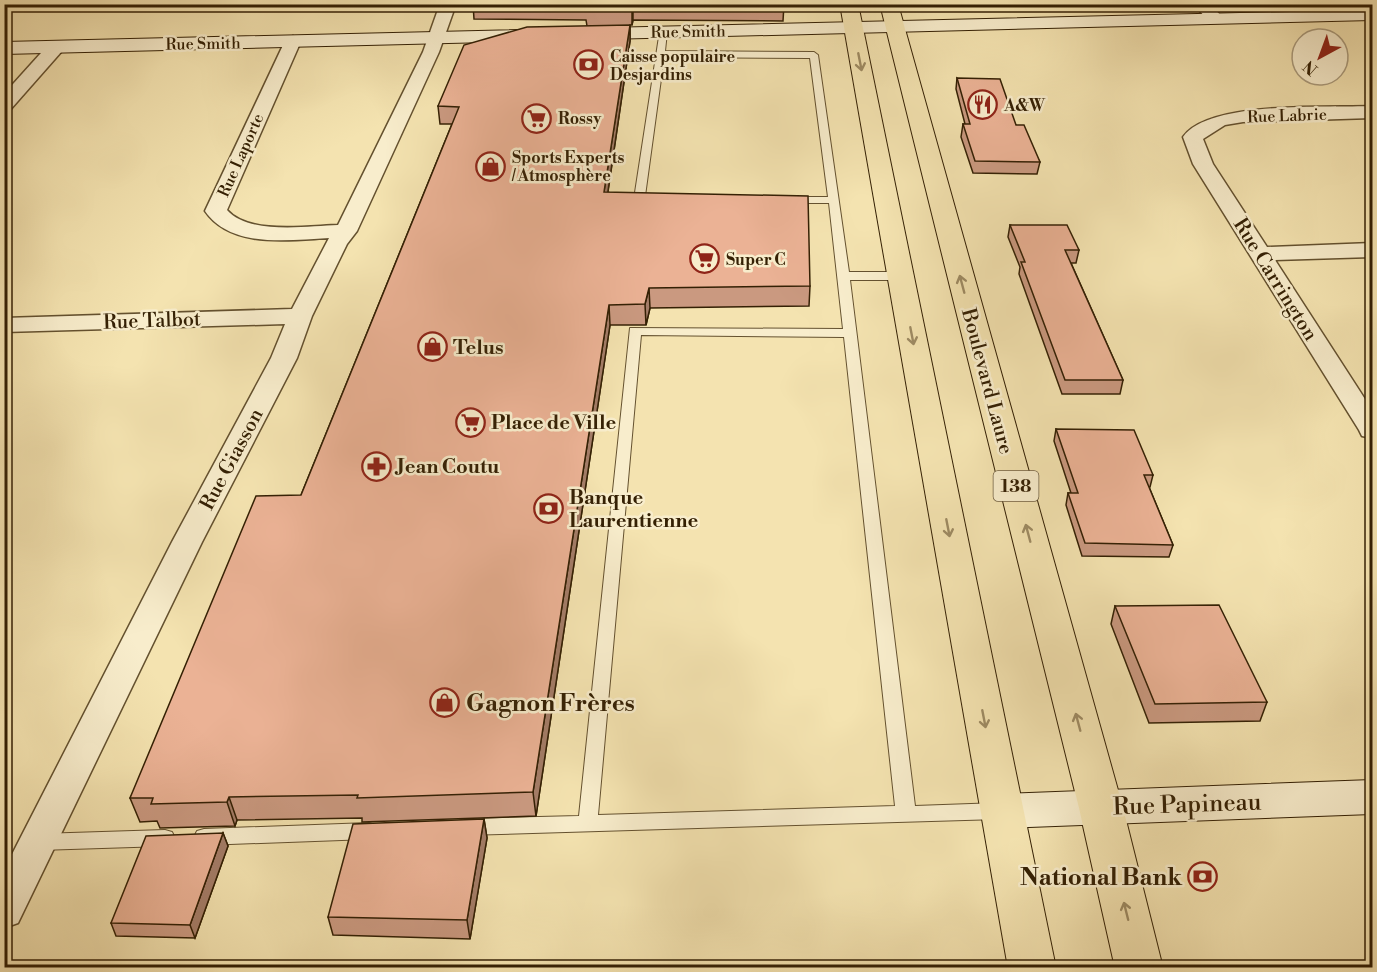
<svg xmlns="http://www.w3.org/2000/svg" width="1377" height="972" viewBox="0 0 1377 972" font-family="'Libre Bodoni',serif">
  <style>
    .lines { fill: none; stroke-linecap: round; stroke-linejoin: round }
    .lane-casing { stroke: #64512f; stroke-width: 2 }
    .street-casing { stroke: #64512f; stroke-width: 3 }
    .secondary-casing { stroke: #342004; stroke-width: 2 }
    .highway-casing { stroke: #342004; stroke-width: 2 }
    .lane { fill: #f8edcc; fill-rule: evenodd }
    .street { fill: #f8edcc; fill-rule: evenodd }
    .secondary { fill: #f8edcc; fill-rule: evenodd }
    .highway { fill: #f4e3b0; fill-rule: evenodd }
    .wall { fill: #ca9980; stroke: #342004; stroke-width: 1.5 }
    .shaded-wall { fill: #a47d68; stroke: #342004; stroke-width: 1.5 }
    .building { fill: #ebb295; stroke: #342004; stroke-width: 1.5 }
    .oneway { stroke: #9e8b63 }
    .labels { text-anchor: middle; stroke-width: 5; stroke-linejoin: round; paint-order: stroke }
    .far-street-label { font-size: 16px; fill: #342004; stroke: #f8edcc }
    .far-poi-label { font-size: 16px; font-weight: bold; fill: #342004; stroke: #f8edcc; text-anchor: start }
    .shield { fill: #f8edcc; stroke: #6f5e40; stroke-width: 1.5 }
    .shield-label { font-size: 18px; font-weight: bold; fill: #342004 }
    .street-label { font-size: 20px; fill: #342004; stroke: #f8edcc }
    .poi-label { font-size: 20px; font-weight: bold; fill: #342004; stroke: #f8edcc; text-anchor: start }
    .near-poi-label { font-size: 24px; font-weight: bold; fill: #342004; stroke: #f8edcc; text-anchor: start }
    .near-street-label { font-size: 24px; fill: #342004; stroke: #f8edcc }
  </style>
  <rect width="100%" height="100%" fill="#f4e3b0"/>
  <filter id="stains"><feTurbulence type="fractalNoise" baseFrequency=".00333" numOctaves="4"/><feColorMatrix values="0 0 0 0 .2 0 0 0 0 .09 0 0 0 0 .02 0 0 0 .5 -.17"/></filter>
  <radialGradient id="worn" r=".72"><stop offset=".6" stop-color="#630" stop-opacity="0"/><stop offset="1" stop-color="#630" stop-opacity=".3"/></radialGradient>
  <g class="lines">
    <defs>
      <g id="lane">
        <path d="M660 30 667 32 665 51 814 52 818 55 849 272H900L906 276 900 280H850L915 806 999 803 1006 805 1009 811 1006 817 999 819 465 835 458 833 455 827 458 821 465 819 579 816 630 328 843 329 829 203H789L784 200 789 197H828L810 58 664 57 645 196H654L659 199C654 204 639 204 634 199ZM641 335 844 337 895 806 598 815Z"/>
        <path d="M369 823 376 825 379 831 376 837 369 839 204 845 197 843 194 837 197 831 204 829Z"/>
        <path d="M165 830 172 832 175 838 172 844 165 846 39 850 32 848 29 842 32 836 39 834Z"/>
      </g>
      <g id="street">
        <path d="M440 4H456L439 52 357 231 347 244 312 316 297 358 202 542 18 923 4 928V870L172 542 271 358 285 324 4 332V318L292 309 329 238C289 240 231 249 205 211L285 41 293 36 301 41 227 210C249 235 307 226 338 225L423 52Z"/>
        <path d="M1193 4H1210L1224 19 1222 22H1210Z"/>
        <path d="M56 42 64 47 62 51 10 110 4 111V94L50 43Z"/>
        <path d="M1372 106V118L1243 122 1225 125 1203 139 1213 164 1267 247 1372 243V257L1275 260 1372 410V438L1362 436 1359 430 1193 164 1183 137C1209 100 1329 108 1372 106Z"/>
      </g>
      <g id="secondary">
        <path d="M1372 10V20L4 54V42Z"/>
        <path d="M1372 780V814L1002 828 987 823 980 811 987 799 1002 794Z"/>
      </g>
      <g id="highway">
        <path d="M840 4H858L1056 968H1008Z"/>
        <path d="M880 4H898L1123 808 1163 968H1115L1079 808Z"/>
      </g>
    </defs>
    <use href="#lane" class="lane-casing"/>
    <use href="#street" class="street-casing"/>
    <use href="#secondary" class="secondary-casing"/>
    <use href="#highway" class="highway-casing"/>
    <use href="#lane" class="lane"/>
    <use href="#street" class="street"/>
    <use href="#secondary" class="secondary"/>
    <use href="#highway" class="highway"/>
  </g>
  <g class="wall">
    <path d="M473 4H784L783 21 633 20 632 25H630V41L608 192 810 286 809 306 650 308 646 325H610L536 816 362 822V818L237 820 235 826 160 828 157 821 140 822 130 798 301 495 452 124H440L438 106 587 26 586 20 474 19Z"/>
    <path d="M934 4H1035V9L935 8Z"/>
    <path d="M957 78 1016 125 1040 162 1037 174 973 173 961 137 963 124H965L956 89Z"/>
    <path d="M1010 225 1079 250 1076 263H1071L1123 380 1120 394H1062L1019 274 1020 267 1008 237Z"/>
    <path d="M1056 429 1153 475 1150 487H1149L1173 545 1169 557 1082 556 1066 505 1068 493H1071L1054 441Z"/>
    <path d="M1115 606 1267 702 1260 721 1149 723 1111 624Z"/>
    <path d="M484 819 487 838 470 939 333 935 328 917Z"/>
    <path d="M223 833 228 846 195 938 116 936 111 923Z"/>
  </g>
  <g class="shaded-wall">
    <path d="M633 4V20L632 25V9Z"/>
    <path d="M630 25V41L605 211 604 192Z"/>
    <path d="M649 288 650 308 646 325 645 304Z"/>
    <path d="M609 305 610 325 536 816 533 792Z"/>
    <path d="M229 797 237 820 235 826 227 802Z"/>
    <path d="M484 819 487 838 470 939 467 920Z"/>
    <path d="M223 833 228 846 195 938 190 925Z"/>
  </g>
  <g class="building">
    <path d="M607 4H633L632 9 586 10Z"/>
    <path d="M640 4H784V6Z"/>
    <path d="M630 25 604 192 808 196 810 286 649 288 645 304 609 305 533 792 357 798 358 795 229 797 227 802 151 804 153 798H130L256 496 301 495 459 107 438 106 464 45 527 27Z"/>
    <path d="M957 78 1000 79 1016 125H1024L1040 162 975 161 963 124H970Z"/>
    <path d="M1010 225H1067L1079 250H1065L1123 380H1065L1021 262H1025Z"/>
    <path d="M1056 429 1134 430 1153 475H1144L1173 545 1085 543 1068 493H1078Z"/>
    <path d="M1219 605 1267 702 1155 704 1115 606Z"/>
    <path d="M484 819 467 920 328 917 353 824Z"/>
    <path d="M223 833 190 925 111 923 146 836Z"/>
  </g>
  <defs><path id="oneway-shaft" d="M-6 0H5M1.5-3L5.5 0L1.5 3" fill="none" stroke-width="1.6" stroke-linecap="round" stroke-linejoin="round" transform="scale(1.5)"/></defs>
  <g class="oneway">
    <use href="#oneway-shaft" transform="translate(860 62) rotate(79)"/>
    <use href="#oneway-shaft" transform="translate(962 284) rotate(-105)"/>
    <use href="#oneway-shaft" transform="translate(912 336) rotate(79)"/>
    <use href="#oneway-shaft" transform="translate(948 528) rotate(79)"/>
    <use href="#oneway-shaft" transform="translate(1028 533) rotate(-105)"/>
    <use href="#oneway-shaft" transform="translate(984 719) rotate(79)"/>
    <use href="#oneway-shaft" transform="translate(1078 722) rotate(-105)"/>
    <use href="#oneway-shaft" transform="translate(1126 911) rotate(-104)"/>
  </g>
  <defs>
    <symbol id="bank-ring" viewBox="-11 -11 22 22"><circle r="9.5" fill="#f8edcc" stroke="#8f2418" stroke-width="1.5"/><path d="M-6-4H6V4H-6ZM0-2.3a2.3 2.3 0 1 0 0 4.6a2.3 2.3 0 1 0 0-4.6Z" fill="#8f2418"/></symbol>
    <symbol id="restaurant-ring" viewBox="-11 -11 22 22"><circle r="9.5" fill="#f8edcc" stroke="#8f2418" stroke-width="1.5"/><path d="M-5-6h1v4h1v-4h1v4h1v-4h1v5L-1.5 .5V6h-2V.5L-5-1ZM5-6V6H3V1.5H1.5Q1.5-4 5-6Z" fill="#8f2418"/></symbol>
    <symbol id="supermarket-ring" viewBox="-11 -11 22 22"><circle r="9.5" fill="#f8edcc" stroke="#8f2418" stroke-width="1.5"/><path d="M-6-5.5h2.5l.6 2H6L4.5 2H-2.5L-4.4-4H-6ZM-1.5 3.2a1.3 1.3 0 1 0 .1 0ZM3 3.2a1.3 1.3 0 1 0 .1 0Z" fill="#8f2418"/></symbol>
    <symbol id="shop-ring" viewBox="-11 -11 22 22"><circle r="9.5" fill="#f8edcc" stroke="#8f2418" stroke-width="1.5"/><path d="M-5-2.5h2.3a2.7 3.5 0 0 1 5.4 0H5L5.5 6h-11ZM-1.5-2.5h3a1.5 2.3 0 0 0-3 0Z" fill="#8f2418"/></symbol>
    <symbol id="pharmacy-ring" viewBox="-11 -11 22 22"><circle r="9.5" fill="#f8edcc" stroke="#8f2418" stroke-width="1.5"/><path d="M-2-6h4v4h4v4h-4v4h-4v-4h-4v-4h4Z" fill="#8f2418"/></symbol>
  </defs>
  <g fill-rule="evenodd">
    <use href="#bank-ring" x="572" y="48" width="33" height="33"/>
    <use href="#restaurant-ring" x="966" y="88" width="33" height="33"/>
    <use href="#supermarket-ring" x="520" y="102" width="33" height="33"/>
    <use href="#shop-ring" x="474" y="150" width="33" height="33"/>
    <use href="#supermarket-ring" x="688" y="242" width="33" height="33"/>
    <use href="#shop-ring" x="416" y="330" width="33" height="33"/>
    <use href="#supermarket-ring" x="454" y="406" width="33" height="33"/>
    <use href="#pharmacy-ring" x="360" y="450" width="33" height="33"/>
    <use href="#bank-ring" x="532" y="492" width="33" height="33"/>
    <use href="#shop-ring" x="428" y="686" width="33" height="33"/>
    <use href="#bank-ring" x="1186" y="860" width="33" height="33"/>
  </g>
  <g class="labels">
    <g class="far-street-label">
      <text transform="translate(688 31) rotate(-1)" y="6">Rue Smith</text>
      <text transform="translate(203 43) rotate(-1)" y="6">Rue Smith</text>
      <text transform="translate(1287 115) rotate(-2)" y="6">Rue Labrie</text>
      <text transform="translate(240 155) rotate(-66)" y="6">Rue Laporte</text>
    </g>
    <g class="far-poi-label">
      <text x="610" y="62">Caisse populaire<tspan x="610" dy="18">Desjardins</tspan></text>
      <text x="1004" y="111">A&amp;W</text>
      <text x="558" y="124">Rossy</text>
      <text x="512" y="163">Sports Experts<tspan x="512" dy="18">/ Atmosphère</tspan></text>
      <text x="726" y="265">Super C</text>
    </g>
    <rect class="shield" x="993.5" y="471" width="45" height="30" rx="4.5"/>
    <g class="shield-label">
      <text x="1016" y="492">138</text>
    </g>
    <g class="street-label">
      <text transform="translate(1276 279) rotate(58)" y="7">Rue Carrington</text>
      <text transform="translate(152 320) rotate(-2)" y="7">Rue Talbot</text>
      <text transform="translate(988 381) rotate(75)" y="7">Boulevard Laure</text>
      <text transform="translate(231 459) rotate(-62)" y="7">Rue Giasson</text>
    </g>
    <g class="poi-label">
      <text x="453" y="354">Telus</text>
      <text x="491" y="429">Place de Ville</text>
      <text x="397" y="473">Jean Coutu</text>
      <text x="569" y="504">Banque<tspan x="569" dy="23">Laurentienne</tspan></text>
    </g>
    <g class="near-poi-label">
      <text x="466" y="711">Gagnon Frères</text>
      <text x="1182" y="885" text-anchor="end">National Bank</text>
    </g>
    <g class="near-street-label">
      <text transform="translate(1187 804) rotate(-2)" y="8">Rue Papineau</text>
    </g>
  </g>
  <rect width="1377" height="972" fill="none" stroke="#f4e3b0" stroke-width="24"/>
  <rect x="6" y="6" width="1365" height="960" fill="none" stroke="#342004" stroke-width="3"/>
  <rect x="12" y="12" width="1353" height="948" fill="none" stroke="#342004" stroke-width="1.5"/>
  <g transform="translate(1320 57) rotate(221)"><circle r="28" fill="#f8edcc" stroke="#aa9b7c" stroke-width="1.5"/>
  <path d="M0-4.5L10 22L0 15L-10 22Z" fill="#8f2418"/>
  <text y="-9" font-size="16" font-weight="bold" text-anchor="middle" fill="#342004">N</text>
  </g>
  <rect width="100%" height="100%" filter="url(#stains)"/>
  <rect width="100%" height="100%" fill="url(#worn)"/>
</svg>
